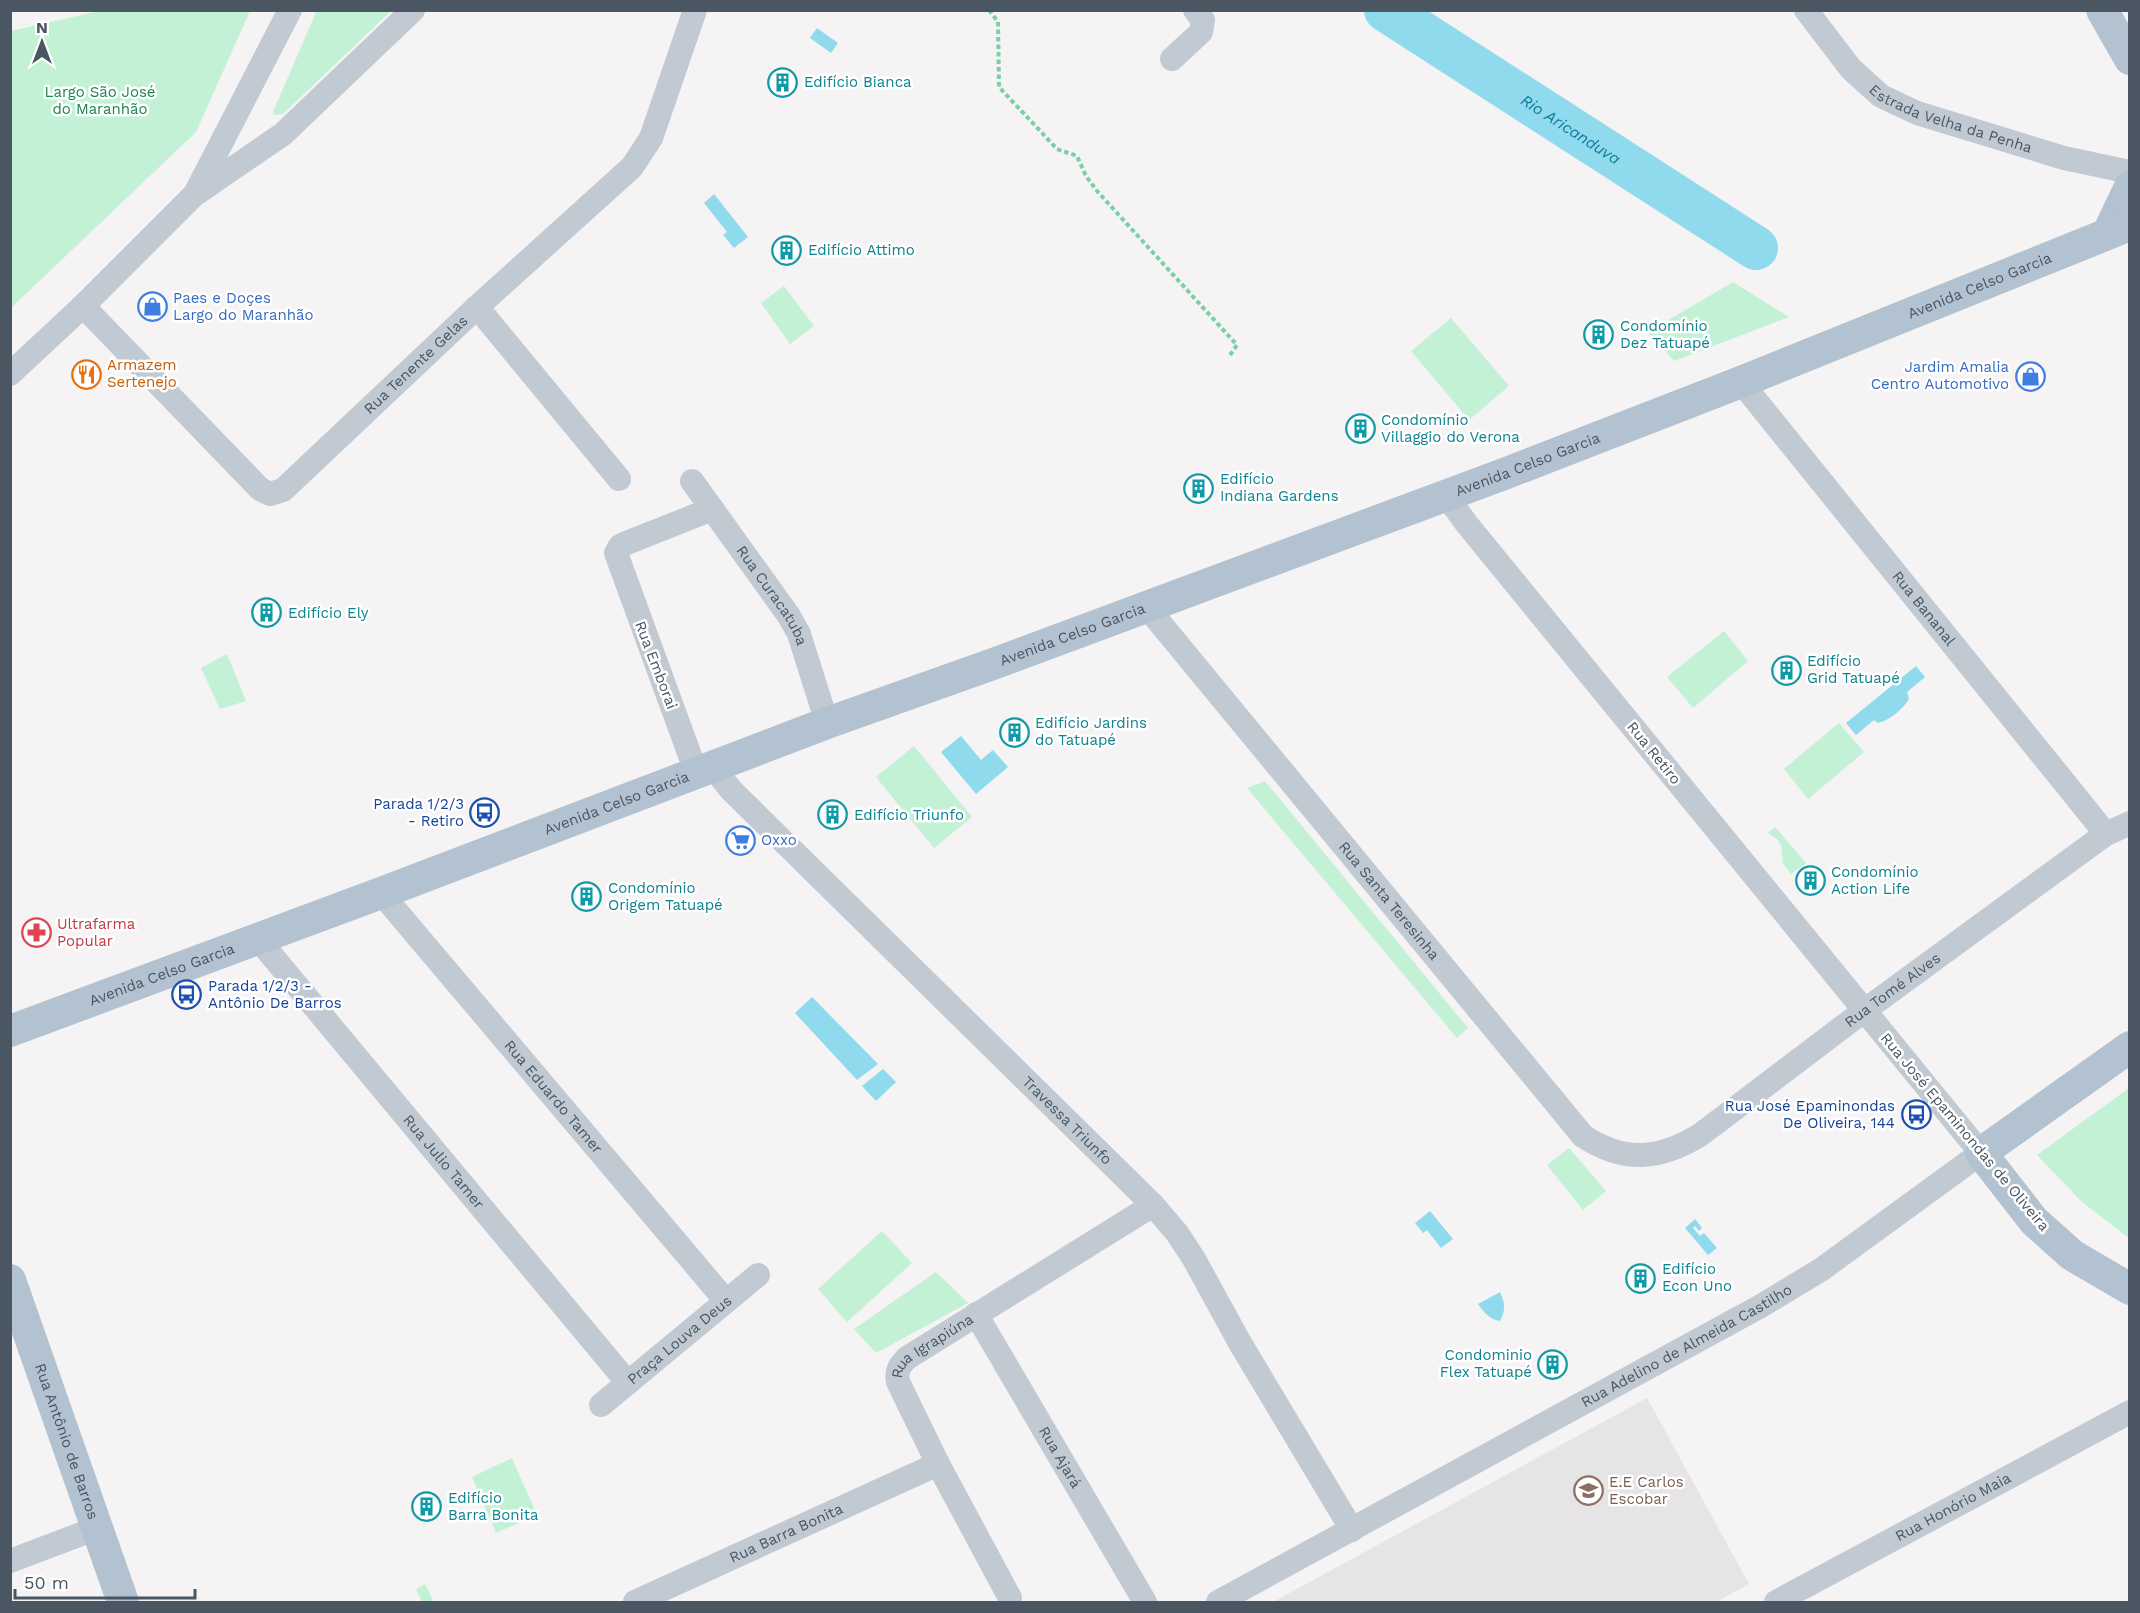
<svg xmlns="http://www.w3.org/2000/svg" width="2140" height="1613" viewBox="0 0 2140 1613" font-family="'Work Sans',sans-serif">
  <style>
    .education { fill: #e6e4e5 }
    .green { fill: #c3f1d5 }
    .water { fill: #90daee }
    .lines { fill: none; stroke-linecap: round; stroke-linejoin: round }
    .river { stroke: #90daee; stroke-width: 44 }
    .path { stroke: #7ad0a6; stroke-width: 4; stroke-dasharray: 4.5 3; stroke-linecap: butt }
    .minor { stroke: #c1cad2; stroke-width: 24 }
    .major { stroke: #b3c2d1; stroke-width: 32 }
    .labels { text-anchor: middle; stroke-width: 5; stroke-linejoin: round; paint-order: stroke }
    .culture-label { font-size: 15px; fill: #0d838f; stroke: #fff; text-anchor: start }
    .park-label { font-size: 15px; fill: #17864f; stroke: #fff }
    .street-label { font-size: 15px; fill: #4a5661; stroke: #fff }
    .shop-label { font-size: 15px; fill: #366cbe; stroke: #fff; text-anchor: start }
    .food-label { font-size: 15px; fill: #c56008; stroke: #fff; text-anchor: start }
    .transit-label { font-size: 15px; fill: #164399; stroke: #fff; text-anchor: end }
    .health-label { font-size: 15px; fill: #be3a42; stroke: #fff; text-anchor: start }
    .education-label { font-size: 15px; fill: #785e54; stroke: #fff; text-anchor: start }
    .water-label { font-size: 16px; font-style: italic; fill: #0c7c9b; stroke: #fff }
  </style>
  <rect width="100%" height="100%" fill="#f5f3f3"/>
  <path class="education" d="M1647 1398 1749 1584 1716 1602H1273Z"/>
  <g class="green">
    <path d="M317 10 391 11 283 114 274 115 273 112Z"/>
    <path d="M99 11H250L196 132 11 308V31Z"/>
    <path d="M1733 282 1789 317 1674 361 1648 332Z"/>
    <path d="M784 286 814 326 790 344 761 303Z"/>
    <path d="M1451 318 1509 386 1469 420 1411 351Z"/>
    <path d="M1724 631 1748 661 1693 708 1667 677Z"/>
    <path d="M227 654 246 701 220 709 201 668Z"/>
    <path d="M1839 723 1864 752 1808 799 1784 769Z"/>
    <path d="M914 746 972 817 934 848 876 777Z"/>
    <path d="M1265 781 1468 1028 1457 1038 1247 788Z"/>
    <path d="M1775 827 1806 863 1791 874 1783 864 1781 845 1777 839 1768 833Z"/>
    <path d="M2129 1088V1238L2082 1202 2037 1155Z"/>
    <path d="M1569 1148 1606 1191 1583 1210 1547 1165Z"/>
    <path d="M882 1231 912 1263 847 1322 818 1289Z"/>
    <path d="M936 1272 968 1303 876 1353 854 1329Z"/>
    <path d="M512 1458 537 1515 496 1533 472 1477Z"/>
    <path d="M425 1584 434 1602H422L416 1589Z"/>
  </g>
  <g class="water">
    <path d="M817 28 838 43 831 53 810 38Z"/>
    <path d="M714 194 748 237 734 248 723 235 727 232 704 203Z"/>
    <path d="M1916 666 1925 677 1907 692 1909 699C1903 709 1890 720 1878 723L1874 720 1856 735 1846 723Z"/>
    <path d="M961 736 981 760 993 750 1008 767 976 794 941 752Z"/>
    <path d="M812 997 878 1064 857 1080 795 1013Z"/>
    <path d="M883 1069 896 1082 876 1101 862 1086Z"/>
    <path d="M1430 1211 1453 1239 1441 1248 1427 1230 1423 1233 1415 1223Z"/>
    <path d="M1695 1219 1702 1228 1699 1231 1695 1226 1693 1228 1700 1236 1704 1233 1717 1248 1708 1255 1685 1228Z"/>
    <path d="M1500 1292C1505 1303 1506 1309 1500 1321 1490 1320 1484 1312 1478 1304Z"/>
  </g>
  <g class="lines">
    <path class="river" id="s1" d="M1386 10 1756 248"/>
    <path class="path" d="M989 10 998 22 999 87 1057 149 1077 156 1086 176 1097 191 1237 345 1230 355"/>
    <g class="minor">
      <path id="s2" d="M1806 10 1851 69 1881 96 1917 113 2064 158 2130 172"/>
      <path d="M1172 59 1201 32 1203 20 1195 10"/>
      <path d="M196 192 290 10"/>
      <path id="s3" d="M83 306 260 489 270 494 283 490 477 307 632 167 651 138 695 10"/>
      <path d="M477 307 619 479"/>
      <path d="M10 374 83 306 194 195 283 134 413 10"/>
      <path id="s4" d="M1741 382 2106 834"/>
      <path id="s5" d="M692 481 789 616 799 634 827 723"/>
      <path id="s6" d="M1146 606 1583 1136C1624 1163 1659 1160 1700 1135L1865 1010 2088 847 2106 834 2130 823"/>
      <path id="s7" d="M712 766 731 790 1153 1205 1177 1233 1194 1259 1240 1343 1352 1530"/>
      <path d="M696 772 616 553 620 546 624 544 712 509"/>
      <path id="s8" d="M381 893 726 1301"/>
      <path id="s9" d="M258 939 628 1383"/>
      <path id="s10" d="M976 1314 1145 1602"/>
      <path id="s11" d="M601 1405 758 1275"/>
      <path d="M10 1561 97 1528"/>
      <path id="s12" d="M1010 1598 938 1464 898 1382C896 1371 899 1366 907 1358L1153 1205"/>
      <path id="s13" d="M635 1602 938 1464"/>
      <path id="s14" d="M1218 1602 1761 1306 1822 1269 1981 1153 1466 523 1445 494"/>
      <path id="s15" d="M1776 1602 2130 1412"/>
    </g>
    <g class="major">
      <path d="M2102 10 2130 59"/>
      <path d="M2108 233 2130 187"/>
      <path id="s16" d="M10 1031 381 893 827 723 993 664 1504 474 1741 382 2130 225"/>
      <path d="M2130 1047 1981 1153 2034 1221 2072 1255 2130 1289"/>
      <path id="s17" d="M10 1280 123 1602"/>
    </g>
  </g>
  <defs>
    <symbol id="building-ring" viewBox="-11 -11 22 22"><circle r="9.5" fill="#fff" stroke="#0f9aa8" stroke-width="1.5"/><path d="M-4-6H4V6H1V3H-1V6H-4ZM-2.5-4.3h1.7v1.8h-1.7ZM.8-4.3h1.7v1.8H.8ZM-2.5-1h1.7V.8h-1.7ZM.8-1h1.7V.8H.8Z" fill="#0f9aa8"/></symbol>
    <symbol id="shop-ring" viewBox="-11 -11 22 22"><circle r="9.5" fill="#fff" stroke="#3f7fe0" stroke-width="1.5"/><path d="M-5-2.5h2.3a2.7 3.5 0 0 1 5.4 0H5L5.5 6h-11ZM-1.5-2.5h3a1.5 2.3 0 0 0-3 0Z" fill="#3f7fe0"/></symbol>
    <symbol id="restaurant-ring" viewBox="-11 -11 22 22"><circle r="9.5" fill="#fff" stroke="#e8710a" stroke-width="1.5"/><path d="M-5-6h1v4h1v-4h1v4h1v-4h1v5L-1.5 .5V6h-2V.5L-5-1ZM5-6V6H3V1.5H1.5Q1.5-4 5-6Z" fill="#e8710a"/></symbol>
    <symbol id="bus-ring" viewBox="-11 -11 22 22"><circle r="9.5" fill="#fff" stroke="#1a4fb4" stroke-width="1.5"/><path d="M-5-6H5V4H4V6H2V4H-2V6H-4V4H-5ZM-3.5-4V0h7V-4ZM-3.5 1.2v1.5H-2V1.2ZM2 1.2v1.5H3.5V1.2Z" fill="#1a4fb4"/></symbol>
    <symbol id="supermarket-ring" viewBox="-11 -11 22 22"><circle r="9.5" fill="#fff" stroke="#3f7fe0" stroke-width="1.5"/><path d="M-6-5.5h2.5l.6 2H6L4.5 2H-2.5L-4.4-4H-6ZM-1.5 3.2a1.3 1.3 0 1 0 .1 0ZM3 3.2a1.3 1.3 0 1 0 .1 0Z" fill="#3f7fe0"/></symbol>
    <symbol id="pharmacy-ring" viewBox="-11 -11 22 22"><circle r="9.5" fill="#fff" stroke="#e0444e" stroke-width="1.5"/><path d="M-2-6h4v4h4v4h-4v4h-4v-4h-4v-4h4Z" fill="#e0444e"/></symbol>
    <symbol id="school-ring" viewBox="-11 -11 22 22"><circle r="9.5" fill="#fff" stroke="#8d6e63" stroke-width="1.5"/><path d="M0-5L7-2L0 1L-7-2ZM-4 1L0 2.5L4 1V4Q0 6-4 4Z" fill="#8d6e63"/></symbol>
  </defs>
  <g fill-rule="evenodd">
    <use href="#building-ring" x="766" y="66" width="33" height="33"/>
    <use href="#building-ring" x="770" y="234" width="33" height="33"/>
    <use href="#shop-ring" x="136" y="290" width="33" height="33"/>
    <use href="#building-ring" x="1582" y="318" width="33" height="33"/>
    <use href="#restaurant-ring" x="70" y="358" width="33" height="33"/>
    <use href="#shop-ring" x="2014" y="360" width="33" height="33"/>
    <use href="#building-ring" x="1344" y="412" width="33" height="33"/>
    <use href="#building-ring" x="1182" y="472" width="33" height="33"/>
    <use href="#building-ring" x="250" y="596" width="33" height="33"/>
    <use href="#building-ring" x="1770" y="654" width="33" height="33"/>
    <use href="#building-ring" x="998" y="716" width="33" height="33"/>
    <use href="#bus-ring" x="468" y="796" width="33" height="33"/>
    <use href="#building-ring" x="816" y="798" width="33" height="33"/>
    <use href="#supermarket-ring" x="724" y="824" width="33" height="33"/>
    <use href="#building-ring" x="1794" y="864" width="33" height="33"/>
    <use href="#building-ring" x="570" y="880" width="33" height="33"/>
    <use href="#pharmacy-ring" x="20" y="916" width="33" height="33"/>
    <use href="#bus-ring" x="170" y="978" width="33" height="33"/>
    <use href="#bus-ring" x="1900" y="1098" width="33" height="33"/>
    <use href="#building-ring" x="1624" y="1262" width="33" height="33"/>
    <use href="#building-ring" x="1536" y="1348" width="33" height="33"/>
    <use href="#school-ring" x="1572" y="1474" width="33" height="33"/>
    <use href="#building-ring" x="410" y="1490" width="33" height="33"/>
  </g>
  <g class="labels">
    <g class="culture-label">
      <text x="804" y="87">Edifício Bianca</text>
      <text x="808" y="255">Edifício Attimo</text>
      <text x="1620" y="331">Condomínio<tspan x="1620" dy="17">Dez Tatuapé</tspan></text>
      <text x="1381" y="425">Condomínio<tspan x="1381" dy="17">Villaggio do Verona</tspan></text>
      <text x="1220" y="484">Edifício<tspan x="1220" dy="17">Indiana Gardens</tspan></text>
      <text x="288" y="618">Edifício Ely</text>
      <text x="1807" y="666">Edifício<tspan x="1807" dy="17">Grid Tatuapé</tspan></text>
      <text x="1035" y="728">Edifício Jardins<tspan x="1035" dy="17">do Tatuapé</tspan></text>
      <text x="854" y="820">Edifício Triunfo</text>
      <text x="1831" y="877">Condomínio<tspan x="1831" dy="17">Action Life</tspan></text>
      <text x="608" y="893">Condomínio<tspan x="608" dy="17">Origem Tatuapé</tspan></text>
      <text x="1662" y="1274">Edifício<tspan x="1662" dy="17">Econ Uno</tspan></text>
      <text x="1532" y="1360" text-anchor="end">Condominio<tspan x="1532" dy="17">Flex Tatuapé</tspan></text>
      <text x="448" y="1503">Edifício<tspan x="448" dy="17">Barra Bonita</tspan></text>
    </g>
    <g class="park-label">
      <text x="100" y="97">Largo São José<tspan x="100" dy="17">do Maranhão</tspan></text>
    </g>
    <g class="street-label">
      <text dy="5" stroke="none"><textPath href="#s2" startOffset="188">Estrada Velha da Penha</textPath></text>
      <text dy="5" stroke="none"><textPath href="#s16" startOffset="2106">Avenida Celso Garcia</textPath></text>
      <text dy="5" stroke="none"><textPath href="#s3" startOffset="462">Rua Tenente Gelas</textPath></text>
      <text dy="5" stroke="none"><textPath href="#s16" startOffset="1620">Avenida Celso Garcia</textPath></text>
      <text dy="5" stroke="none"><textPath href="#s5" startOffset="140">Rua Curacatuba</textPath></text>
      <text dy="5" stroke="none"><textPath href="#s4" startOffset="291">Rua Bananal</textPath></text>
      <text dy="5" stroke="none"><textPath href="#s16" startOffset="1134">Avenida Celso Garcia</textPath></text>
      <text transform="translate(656 665) rotate(69)" y="5">Rua Emborai</text>
      <text transform="translate(1654 753) rotate(51)" y="5">Rua Retiro</text>
      <text dy="5" stroke="none"><textPath href="#s16" startOffset="648">Avenida Celso Garcia</textPath></text>
      <text dy="5" stroke="none"><textPath href="#s6" startOffset="382">Rua Santa Teresinha</textPath></text>
      <text dy="5" stroke="none"><textPath href="#s16" startOffset="162">Avenida Celso Garcia</textPath></text>
      <text dy="5" stroke="none"><textPath href="#s6" startOffset="1053">Rua Tomé Alves</textPath></text>
      <text dy="5" stroke="none"><textPath href="#s8" startOffset="267">Rua Eduardo Tamer</textPath></text>
      <text dy="5" stroke="none"><textPath href="#s7" startOffset="502">Travessa Triunfo</textPath></text>
      <text transform="translate(1965 1132) rotate(50)" y="5">Rua José Epaminondas de Oliveira</text>
      <text dy="5" stroke="none"><textPath href="#s9" startOffset="290">Rua Julio Tamer</textPath></text>
      <text dy="5" stroke="none"><textPath href="#s11" startOffset="102">Praça Louva Deus</textPath></text>
      <text dy="5" stroke="none"><textPath href="#s14" startOffset="534">Rua Adelino de Almeida Castilho</textPath></text>
      <text dy="5" stroke="none"><textPath href="#s12" startOffset="297">Rua Igrapiúna</textPath></text>
      <text dy="5" stroke="none"><textPath href="#s17" startOffset="171">Rua Antônio de Barros</textPath></text>
      <text dy="5" stroke="none"><textPath href="#s10" startOffset="166">Rua Ajará</textPath></text>
      <text dy="5" stroke="none"><textPath href="#s15" startOffset="201">Rua Honório Maia</textPath></text>
      <text dy="5" stroke="none"><textPath href="#s13" startOffset="166">Rua Barra Bonita</textPath></text>
    </g>
    <g class="shop-label">
      <text x="173" y="303">Paes e Doçes<tspan x="173" dy="17">Largo do Maranhão</tspan></text>
      <text x="2009" y="372" text-anchor="end">Jardim Amalia<tspan x="2009" dy="17">Centro Automotivo</tspan></text>
      <text x="761" y="845">Oxxo</text>
    </g>
    <g class="food-label">
      <text x="107" y="370">Armazem<tspan x="107" dy="17">Sertenejo</tspan></text>
    </g>
    <g class="transit-label">
      <text x="464" y="809">Parada 1/2/3<tspan x="464" dy="17">- Retiro</tspan></text>
      <text x="208" y="991" text-anchor="start">Parada 1/2/3 -<tspan x="208" dy="17">Antônio De Barros</tspan></text>
      <text x="1895" y="1111">Rua José Epaminondas<tspan x="1895" dy="17">De Oliveira, 144</tspan></text>
    </g>
    <g class="health-label">
      <text x="57" y="929">Ultrafarma<tspan x="57" dy="17">Popular</tspan></text>
    </g>
    <g class="education-label">
      <text x="1609" y="1487">E.E Carlos<tspan x="1609" dy="17">Escobar</tspan></text>
    </g>
    <g class="water-label">
      <text dy="6" stroke="none"><textPath href="#s1" startOffset="220">Rio Aricanduva</textPath></text>
    </g>
  </g>
  <rect width="2140" height="1613" fill="none" stroke="#4a5661" stroke-width="24"/>
  <g transform="translate(42 42)" stroke="#ffffff" stroke-width="4.5" paint-order="stroke">
  <path d="M0-4.5L10 22L0 15L-10 22Z" fill="#4a5661"/>
  <text y="-9" font-size="16" font-weight="bold" text-anchor="middle" fill="#4a5661">N</text>
  </g>
  <path d="M15 1589v9h180v-9" fill="none" stroke="#4a5661" stroke-width="3"/>
  <text x="24" y="1589" font-size="18" fill="#4a5661" stroke="#ffffff" stroke-width="4.5" paint-order="stroke">50 m</text>
</svg>
